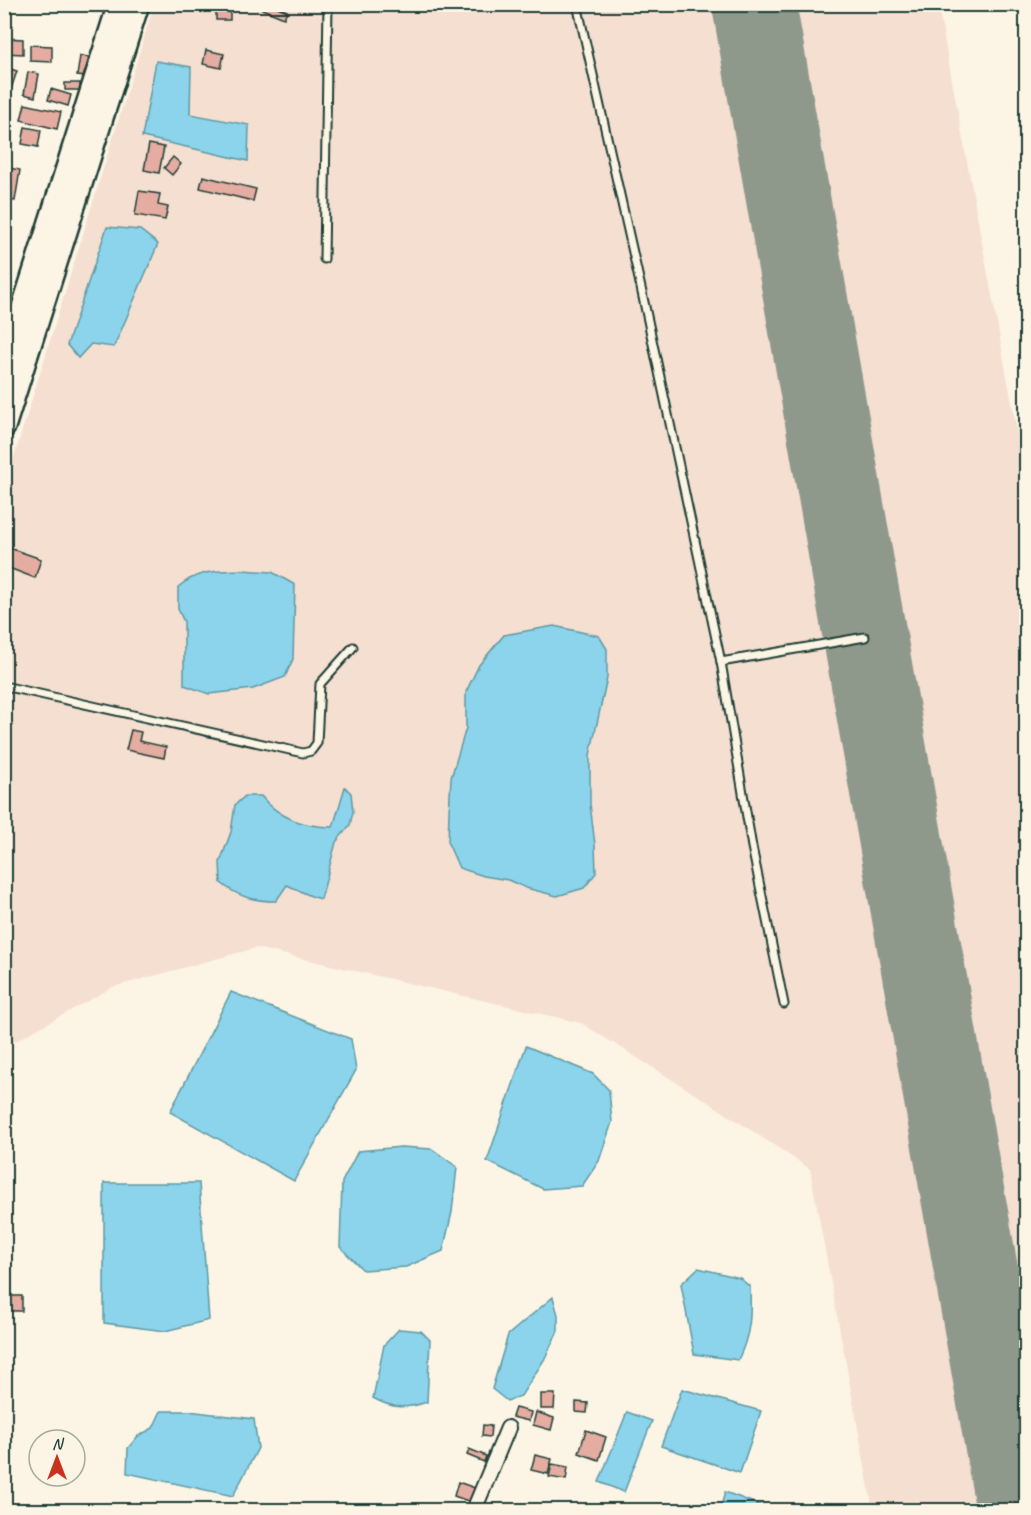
<svg xmlns="http://www.w3.org/2000/svg" width="1031" height="1515" viewBox="0 0 1031 1515" font-family="Caveat,sans-serif">
  <style>
    .built { fill: #f5dfd1 }
    .water { fill: #8bd4ec; stroke: #6098a2; stroke-width: 1.5 }
    .lines { fill: none; stroke-linecap: round; stroke-linejoin: round }
    .runway { stroke: #8e998c; stroke-width: 84 }
    .building { fill: #e5aca1; stroke: #1f3d34; stroke-width: 1.5 }
    .service-casing { stroke: #1f3d34; stroke-width: 11 }
    .minor-casing { stroke: #1f3d34; stroke-width: 18 }
    .primary-casing { stroke: #1f3d34; stroke-width: 26 }
    .service { stroke: #fcf5e5; stroke-width: 7 }
    .minor { stroke: #fcf5e5; stroke-width: 14 }
    .primary { stroke: #fcf5e5; stroke-width: 21 }
  </style>
  <rect width="100%" height="100%" fill="#fcf5e5"/>
  <filter id="ink" filterUnits="userSpaceOnUse"><feTurbulence type="fractalNoise" baseFrequency=".0167" numOctaves="2"/><feDisplacementMap in="SourceGraphic" scale="12" xChannelSelector="R" yChannelSelector="G"/><feConvolveMatrix kernelMatrix="1 2 1 2 8 2 1 2 1" color-interpolation-filters="sRGB"/></filter>
  <g filter="url(#ink)">
    <path class="built" d="M154 5H938L1026 479V1510H873L810 1169 705 1100 581 1023 256 948 113 987 5 1047V486Z"/>
    <g class="water">
      <path d="M156 61 191 67 190 114 249 125 248 161 142 137Z"/>
      <path d="M107 227 140 230 158 244 114 347 91 344 78 358 67 345Z"/>
      <path d="M242 570 272 572 295 585 293 659 285 677 253 689 209 694 184 685V622L178 609V587C199 570 216 571 242 570Z"/>
      <path d="M554 626 599 636 607 649V678L590 755V804L595 845 596 873 584 888 557 896 526 888 508 880 484 876 459 868 448 843 449 812 451 778 466 728V692L479 665 504 635Z"/>
      <path d="M345 787 351 793 353 812 350 825 336 842 321 899 311 896 287 885 276 901C254 901 238 897 221 883L220 862 231 832 235 805 245 796H261C279 818 305 827 333 827Z"/>
      <path d="M231 992 351 1039 356 1070 294 1181 170 1112Z"/>
      <path d="M526 1046 593 1074 609 1090 612 1122 599 1161 582 1186 543 1189 487 1161Z"/>
      <path d="M401 1147 432 1149 457 1167 452 1212 443 1251 406 1267 363 1270 340 1247 342 1182 358 1151Z"/>
      <path d="M104 1183H199L209 1320 165 1331 104 1323Z"/>
      <path d="M698 1268 740 1278 750 1287C751 1316 751 1333 738 1360L694 1354 681 1284Z"/>
      <path d="M553 1297 558 1315V1331L544 1360 521 1396 507 1401 492 1389 508 1335Z"/>
      <path d="M399 1329 421 1331 430 1340 427 1402C406 1409 393 1409 373 1398L384 1345Z"/>
      <path d="M682 1389 761 1411 740 1473 661 1446Z"/>
      <path d="M161 1411H188L254 1419 258 1448 233 1496 127 1473 128 1448 138 1436 153 1428Z"/>
      <path d="M627 1412 652 1421 624 1492 599 1482Z"/>
      <path d="M725 1492 773 1510H720Z"/>
    </g>
    <g class="lines">
      <path class="runway" d="M754 4 1018 1510"/>
    </g>
    <g class="building">
      <path d="M263 4H270L287 11 284 18 262 9Z"/>
      <rect x="216" y="8" width="14" height="12"/>
      <path d="M4 38 23 39V54L4 53Z"/>
      <path d="M30 45 52 46V62L30 61Z"/>
      <path d="M206 50 224 54 221 68 203 64Z"/>
      <path d="M80 56 89 57 86 77 77 76Z"/>
      <path d="M4 67 17 71 11 89 4 87Z"/>
      <path d="M28 72 39 74 35 97 24 94Z"/>
      <rect x="65" y="83" width="15" height="7"/>
      <path d="M51 89 71 95 68 106 48 100Z"/>
      <path d="M25 104 61 112 57 129 21 120Z"/>
      <path d="M25 127 41 130 38 147 22 144Z"/>
      <path d="M149 144 164 147 159 173 144 170Z"/>
      <path d="M173 157 181 164 172 175 164 168Z"/>
      <path d="M4 167 20 170 15 201 4 200Z"/>
      <path d="M203 176 256 189 253 201 200 188Z"/>
      <path d="M139 191 160 194 158 205 168 207 165 220 135 215Z"/>
      <path d="M4 546 41 559 35 578 9 568 4 584Z"/>
      <path d="M131 730 141 732 139 741 166 747 164 758 126 750Z"/>
      <rect x="4" y="1296" width="18" height="15"/>
      <path d="M541 1394H555L554 1409H541Z"/>
      <path d="M576 1402 588 1403 587 1413 576 1412Z"/>
      <path d="M515 1408 531 1412 529 1421 512 1417Z"/>
      <path d="M536 1412 554 1418 551 1430 533 1425Z"/>
      <path d="M483 1425 491 1426 490 1437 482 1436Z"/>
      <path d="M586 1430 606 1437 599 1460 579 1453Z"/>
      <path d="M469 1449 486 1456 484 1462 467 1455Z"/>
      <path d="M535 1455 552 1459 548 1474 531 1470Z"/>
      <path d="M552 1464 568 1467 566 1480 549 1477Z"/>
      <path d="M458 1482 475 1488 471 1502 454 1496Z"/>
    </g>
    <g class="lines">
      <defs>
        <g id="service">
          <path d="M577 4 641 288 721 662 865 637"/>
          <path d="M324 259 328 4"/>
          <path d="M721 662 752 847 784 1004"/>
          <path d="M4 686 303 753 311 751 317 743 320 684 353 647"/>
        </g>
        <path id="minor" d="M474 1510 508 1428"/>
        <g id="primary">
          <path d="M4 367 119 4"/>
          <path d="M4 427 138 4"/>
        </g>
      </defs>
      <use href="#service" class="service-casing"/>
      <use href="#minor" class="minor-casing"/>
      <use href="#primary" class="primary-casing"/>
      <use href="#service" class="service"/>
      <use href="#minor" class="minor"/>
      <use href="#primary" class="primary"/>
    </g>
  </g>
  <rect width="1031" height="1515" fill="none" stroke="#fcf5e5" stroke-width="24"/>
  <rect x="12" y="12" width="1007" height="1491" fill="none" stroke="#1f3d34" stroke-width="2" filter="url(#ink)"/>
  <g transform="translate(57 1458)"><circle r="28" fill="#fcf5e5" stroke="#a4ab9e" stroke-width="1.5"/>
  <path d="M0-4.5L10 22L0 15L-10 22Z" fill="#c8321e"/>
  <text y="-9" font-size="16" font-weight="bold" text-anchor="middle" fill="#1f3d34">N</text>
  </g>
</svg>
